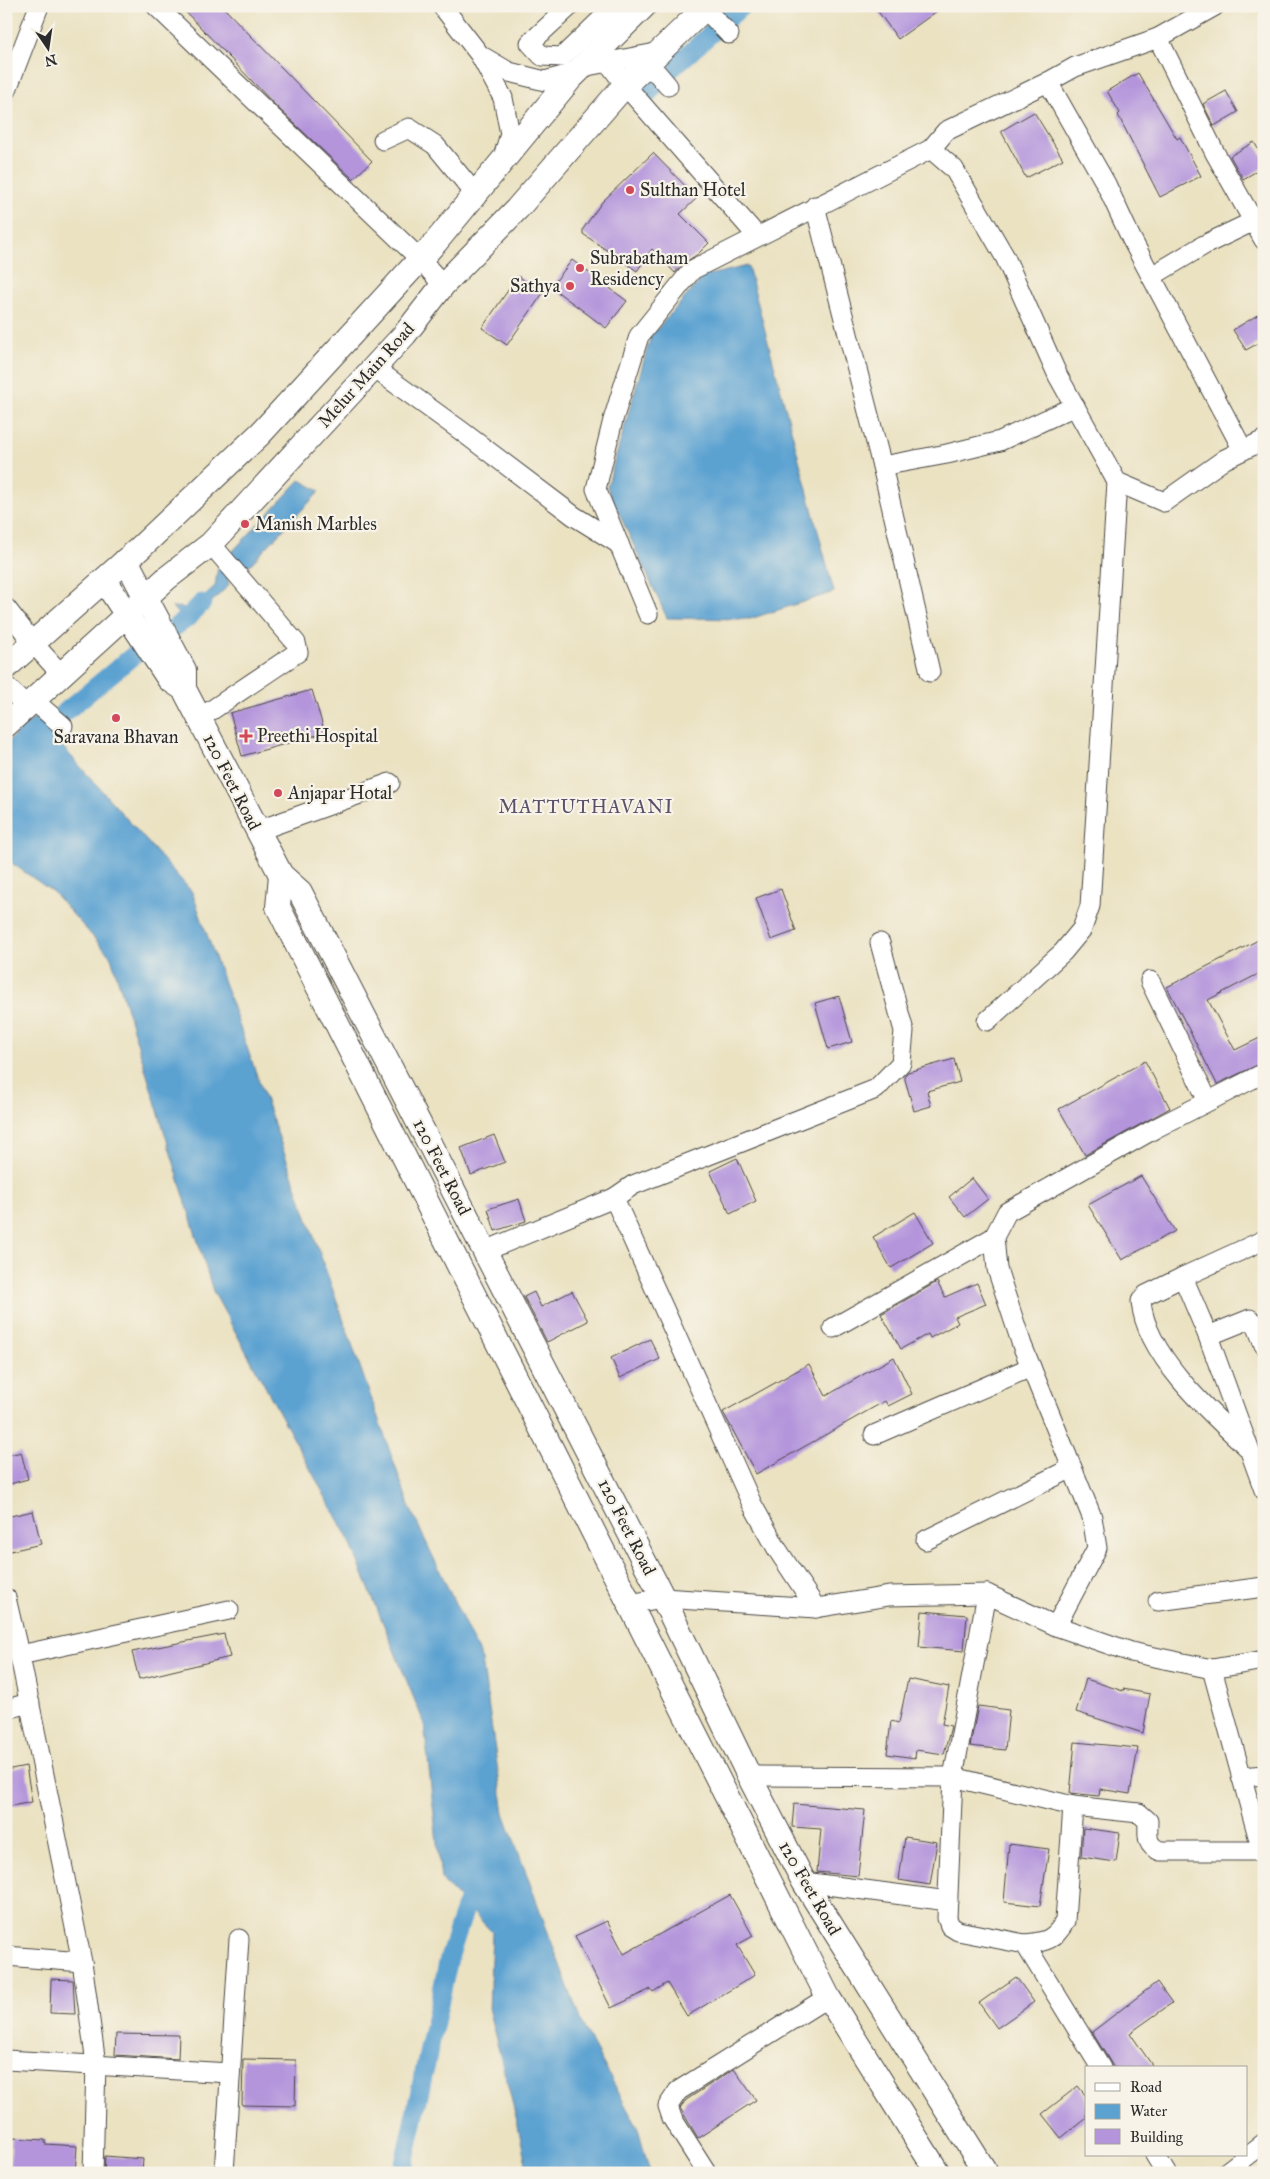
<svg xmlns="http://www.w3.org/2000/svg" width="1270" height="2179" viewBox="0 0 1270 2179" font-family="'IM FELL Great Primer',serif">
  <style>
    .water { fill: #5ca2d1; stroke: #44667e }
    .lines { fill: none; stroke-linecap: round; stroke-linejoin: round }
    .canal { stroke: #5ca2d1; stroke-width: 19 }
    .building { fill: #b495dc }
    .minor-casing { stroke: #484642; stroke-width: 21 }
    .major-casing { stroke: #484642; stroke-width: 26 }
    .minor { stroke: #fff; stroke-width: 19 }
    .major { stroke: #fff; stroke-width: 24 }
    .poi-dot { fill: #d1495b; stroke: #f7f3e8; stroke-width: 2 }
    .labels { text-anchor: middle; stroke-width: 4.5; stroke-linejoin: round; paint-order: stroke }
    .poi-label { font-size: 18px; fill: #2b2b2b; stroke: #f7f3e8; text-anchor: start }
    .street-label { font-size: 18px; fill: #2b2b2b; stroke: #f7f3e8 }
    .neighbourhood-label { font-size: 19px; letter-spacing: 1px; fill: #5b5069; stroke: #f7f3e8 }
  </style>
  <rect width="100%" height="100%" fill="#f7f3e8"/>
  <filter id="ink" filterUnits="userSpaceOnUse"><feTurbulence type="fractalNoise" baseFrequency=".02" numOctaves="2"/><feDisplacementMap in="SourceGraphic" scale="10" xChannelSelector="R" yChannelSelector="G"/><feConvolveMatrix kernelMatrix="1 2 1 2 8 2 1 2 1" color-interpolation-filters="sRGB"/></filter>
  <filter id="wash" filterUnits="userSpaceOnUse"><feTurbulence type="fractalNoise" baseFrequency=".0096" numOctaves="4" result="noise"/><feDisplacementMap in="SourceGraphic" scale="20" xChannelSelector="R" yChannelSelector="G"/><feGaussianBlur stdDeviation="1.12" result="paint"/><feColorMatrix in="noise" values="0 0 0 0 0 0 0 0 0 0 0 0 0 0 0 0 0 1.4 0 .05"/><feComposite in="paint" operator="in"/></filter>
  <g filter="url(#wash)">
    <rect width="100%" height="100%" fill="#ebe2c2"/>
    <g class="water">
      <path d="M748 266 834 592 750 619 667 618 607 487 651 336 704 276Z"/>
      <path d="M300 480 320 491 247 568 231 553Z"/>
      <path d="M218 567 227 577 229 585 188 625 172 607 191 608 215 586Z"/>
      <path d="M34 718 46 728 192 892 410 1508 482 1660 504 1813 581 2022 638 2129 650 2173H528L517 2121 489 2012 492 1932 441 1879 424 1723 349 1540 213 1291 111 957 53 892 6 859V743Z"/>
    </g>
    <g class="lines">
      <g class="canal">
        <path d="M645 97 660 79 742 6"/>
        <path d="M6 761 135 654 185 620 202 603"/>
        <path d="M402 2173 449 1958 466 1905 483 1885"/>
      </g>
    </g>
    <g id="blocks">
      <g class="building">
        <path d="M180 6H222L372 161 353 179 277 107Z"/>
        <path d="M874 6H944L898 39Z"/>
        <path d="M1138 73 1177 139 1180 137 1201 176 1160 197 1118 115 1120 113 1107 91Z"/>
        <path d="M1226 91 1238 112 1214 126 1203 104Z"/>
        <path d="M1034 112 1063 159 1026 178 1001 131Z"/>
        <path d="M1254 142 1264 159V167L1243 179 1230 156Z"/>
        <path d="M653 153 697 198 680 214 709 243 698 254 684 263 675 273 652 249 637 271 583 234V229L602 202Z"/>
        <path d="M572 260 627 301 606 328 551 287Z"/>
        <path d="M518 276 543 293 507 345 482 328Z"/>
        <path d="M1264 311V340L1246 350 1233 330Z"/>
        <path d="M312 690 325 733 242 756 230 713Z"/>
        <path d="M781 889 796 931 771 940 756 898Z"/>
        <path d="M1264 937V971L1208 1000 1235 1050 1264 1036V1062L1217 1084 1167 987Z"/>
        <path d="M839 996 852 1042 828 1049 815 1003Z"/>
        <path d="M954 1059 960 1082 927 1091 931 1106 914 1111 904 1076 908 1072Z"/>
        <path d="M1145 1061 1170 1108 1085 1155 1059 1109Z"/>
        <path d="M494 1135 505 1162 471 1175 461 1148Z"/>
        <path d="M737 1158 756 1201 730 1214 710 1171Z"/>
        <path d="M1141 1176 1175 1231 1122 1260 1088 1205Z"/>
        <path d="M972 1178 988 1199 965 1217 949 1197Z"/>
        <path d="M519 1199 526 1221 495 1231 488 1209Z"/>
        <path d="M915 1212 933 1243 891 1268 873 1237Z"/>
        <path d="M937 1282 945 1297 977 1283 986 1304 955 1317 958 1323 930 1338 928 1334 901 1349 881 1314Z"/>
        <path d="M572 1291 588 1321 547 1342 524 1297 534 1292 541 1307Z"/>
        <path d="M650 1339 660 1359 620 1378 611 1358Z"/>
        <path d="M894 1357 912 1394 888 1406 885 1401 756 1474 723 1412 809 1364 826 1396Z"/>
        <path d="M21 1452 28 1479 6 1485V1456Z"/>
        <path d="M33 1511 41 1544 6 1552V1517Z"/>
        <path d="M922 1611 967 1615 964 1651 919 1647Z"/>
        <path d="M224 1634 230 1657 139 1679 132 1652Z"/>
        <path d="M908 1679 949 1687 942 1724 951 1726 944 1754 916 1750 915 1758 887 1754 891 1721 899 1723Z"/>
        <path d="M1086 1679 1123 1691V1689L1150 1694 1143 1733 1076 1712Z"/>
        <path d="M978 1706 1009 1710 1005 1750 970 1746Z"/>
        <path d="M1075 1742 1138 1748 1130 1794 1100 1789 1099 1796 1070 1793Z"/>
        <path d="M26 1766 32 1802 6 1807V1770Z"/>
        <path d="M794 1804 865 1810 858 1876 817 1872 821 1829 792 1827Z"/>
        <path d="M1083 1828 1120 1833 1116 1862 1081 1857Z"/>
        <path d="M905 1837 937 1842 930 1885 899 1880Z"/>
        <path d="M1009 1844 1049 1849 1040 1906 1004 1902Z"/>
        <path d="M730 1895 753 1936 737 1945 755 1975 687 2016 667 1983 653 1992 651 1989 611 2008 575 1936 607 1921 624 1954Z"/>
        <path d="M1016 1977 1034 2002 997 2028 979 2003Z"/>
        <path d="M51 1979 73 1980 75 2014 50 2013Z"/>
        <path d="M1157 1982 1172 2003 1130 2033 1154 2068H1114L1092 2032Z"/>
        <path d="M116 2034 179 2035 178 2059 115 2055Z"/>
        <path d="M243 2059 296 2060 295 2106 242 2105Z"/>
        <path d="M734 2069 756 2100 698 2138 680 2108 686 2100Z"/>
        <path d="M1078 2086 1086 2096V2118L1061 2138 1042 2114Z"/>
        <path d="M12 2138 45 2140V2144L77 2146 75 2173H9Z"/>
        <path d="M105 2156 143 2159 142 2173H104Z"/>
      </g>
    </g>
  </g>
  <g filter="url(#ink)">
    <use href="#blocks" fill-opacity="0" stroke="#484642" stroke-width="1"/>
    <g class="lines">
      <defs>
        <g id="minor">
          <path d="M156 6 420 259 443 285"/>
          <path d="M442 6 480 55 503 98 510 134 503 157"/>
          <path d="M570 6 530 43 542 56 562 57 615 6"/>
          <path d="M705 9 729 34"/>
          <path d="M1158 38 1215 153 1264 240"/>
          <path d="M599 50 625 85 757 236"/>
          <path d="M480 55 509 72 545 81 567 75 582 67 661 52"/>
          <path d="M644 67 657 73 668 86"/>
          <path d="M1048 82 1106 184 1131 238 1243 450"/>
          <path d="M6 92 39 6"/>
          <path d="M383 140 409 128 435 145 476 195"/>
          <path d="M931 149 946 131 1048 82 1075 67 1158 38 1215 6"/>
          <path d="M815 206 882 466 930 672"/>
          <path d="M1152 276 1204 245 1254 221"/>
          <path d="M374 368 460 430 574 516 619 544"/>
          <path d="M882 466 947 454 1000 441 1075 406"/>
          <path d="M6 608 33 643 61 674"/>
          <path d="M648 614 596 489 613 420 639 336 692 270 931 149 954 169 1005 257 1058 376 1117 482 1164 502 1225 459 1264 440"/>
          <path d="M6 686 27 706"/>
          <path d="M33 700 63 726"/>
          <path d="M200 718 298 652 296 643 211 544"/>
          <path d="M257 831 390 783"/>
          <path d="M1150 981 1208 1101"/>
          <path d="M987 1021 1063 952 1082 929 1090 906 1117 482"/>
          <path d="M1264 1240 1183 1277 1208 1336 1264 1490"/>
          <path d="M485 1251 614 1198"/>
          <path d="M1183 1277 1146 1295 1141 1301C1145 1354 1210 1413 1247 1447"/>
          <path d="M833 1328 994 1237"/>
          <path d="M1208 1336 1250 1319 1256 1324 1264 1345"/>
          <path d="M874 1435 1031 1367"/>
          <path d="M926 1540 1072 1468"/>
          <path d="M987 1594 953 1777 947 1918 950 1926 958 1931 1025 1944 1101 2068"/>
          <path d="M6 1598 23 1671 82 1962 96 2064 93 2173"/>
          <path d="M1158 1601 1264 1587"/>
          <path d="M629 1604 663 1598 816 1608 889 1596 987 1594 1056 1626 1131 1652 1212 1669 1264 1660"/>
          <path d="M816 1608 777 1549 752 1504 614 1198 633 1185 876 1089 901 1063 904 1031 880 943"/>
          <path d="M1056 1626 1097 1548 1092 1517 1022 1345 997 1269 994 1237 1007 1212 1156 1128 1264 1073"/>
          <path d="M20 1655 229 1610"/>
          <path d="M6 1709 30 1703"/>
          <path d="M749 1776 953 1777 1073 1806 1139 1813 1148 1821C1148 1835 1145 1845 1160 1851H1262L1212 1669"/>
          <path d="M1241 1777 1264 1775"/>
          <path d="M804 1882 948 1901"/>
          <path d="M1025 1944C1045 1942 1055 1940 1065 1921L1073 1806"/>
          <path d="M6 1956 82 1962"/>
          <path d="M6 2060 230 2073"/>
          <path d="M1155 2155 1166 2173"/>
          <path d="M224 2173 239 1939"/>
          <path d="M707 2173 672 2118 668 2106 678 2091 828 1997"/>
          <path d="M1225 2173 1264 2143"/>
        </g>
        <g id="major">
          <path d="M126 560 184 670V689L281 875 300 892 663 1598 749 1776 804 1882 986 2173"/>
          <path d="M104 580 169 679 184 689"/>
          <path d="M6 667 140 548 261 433 435 243 570 79 644 6"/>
          <path d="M6 725 167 578 211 544 405 334 443 285 517 209 625 85 707 6"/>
          <path d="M281 875 278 907 828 1997 938 2173"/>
        </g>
      </defs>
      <use href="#minor" class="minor-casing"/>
      <use href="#major" class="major-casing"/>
      <use href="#minor" class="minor"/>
      <use href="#major" class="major"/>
    </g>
  </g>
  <g class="poi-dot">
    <circle cx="630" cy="190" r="5"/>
    <circle cx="580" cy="268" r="5"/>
    <circle cx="570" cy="286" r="5"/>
    <circle cx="245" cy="524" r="5"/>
    <circle cx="116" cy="718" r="5"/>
    <path d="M243.5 728.5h5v5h5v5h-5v5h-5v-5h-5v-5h5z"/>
    <circle cx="278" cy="793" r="5"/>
  </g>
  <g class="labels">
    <g class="poi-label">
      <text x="640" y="196">Sulthan Hotel</text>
      <text x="590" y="264">Subrabatham<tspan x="590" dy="21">Residency</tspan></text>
      <text x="560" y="292" text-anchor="end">Sathya</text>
      <text x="255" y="530">Manish Marbles</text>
      <text x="257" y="742">Preethi Hospital</text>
      <text x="116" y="743" text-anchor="middle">Saravana Bhavan</text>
      <text x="288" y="799">Anjapar Hotal</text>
    </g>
    <g class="street-label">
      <text transform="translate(366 375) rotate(-48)" y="6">Melur Main Road</text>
      <text transform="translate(232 782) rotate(63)" y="6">120 Feet Road</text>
      <text transform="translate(442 1167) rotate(63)" y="6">120 Feet Road</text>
      <text transform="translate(627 1527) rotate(63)" y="6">120 Feet Road</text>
      <text transform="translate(810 1888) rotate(60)" y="6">120 Feet Road</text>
    </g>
    <g class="neighbourhood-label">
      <text x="586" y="813">MATTUTHAVANI</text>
    </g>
  </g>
  <rect width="1270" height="2179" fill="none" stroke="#f7f3e8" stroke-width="25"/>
  <rect x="1085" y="2066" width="162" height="90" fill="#f7f3e8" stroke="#a5a39c"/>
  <rect x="1095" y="2083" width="25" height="8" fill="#ffffff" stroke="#a5a39c"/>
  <text x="1130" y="2092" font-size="15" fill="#2b2b2b">Road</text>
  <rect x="1095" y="2104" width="25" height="15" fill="#5ca2d1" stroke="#a5a39c"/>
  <text x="1130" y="2116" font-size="15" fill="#2b2b2b">Water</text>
  <rect x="1095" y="2129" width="25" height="15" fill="#b495dc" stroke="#a5a39c"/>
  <text x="1130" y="2142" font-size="15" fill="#2b2b2b">Building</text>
  <g transform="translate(48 48) rotate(167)" stroke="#f7f3e8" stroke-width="4" paint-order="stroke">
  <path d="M0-4L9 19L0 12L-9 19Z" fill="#2b2b2b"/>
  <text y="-8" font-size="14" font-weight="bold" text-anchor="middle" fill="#2b2b2b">N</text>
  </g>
</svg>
